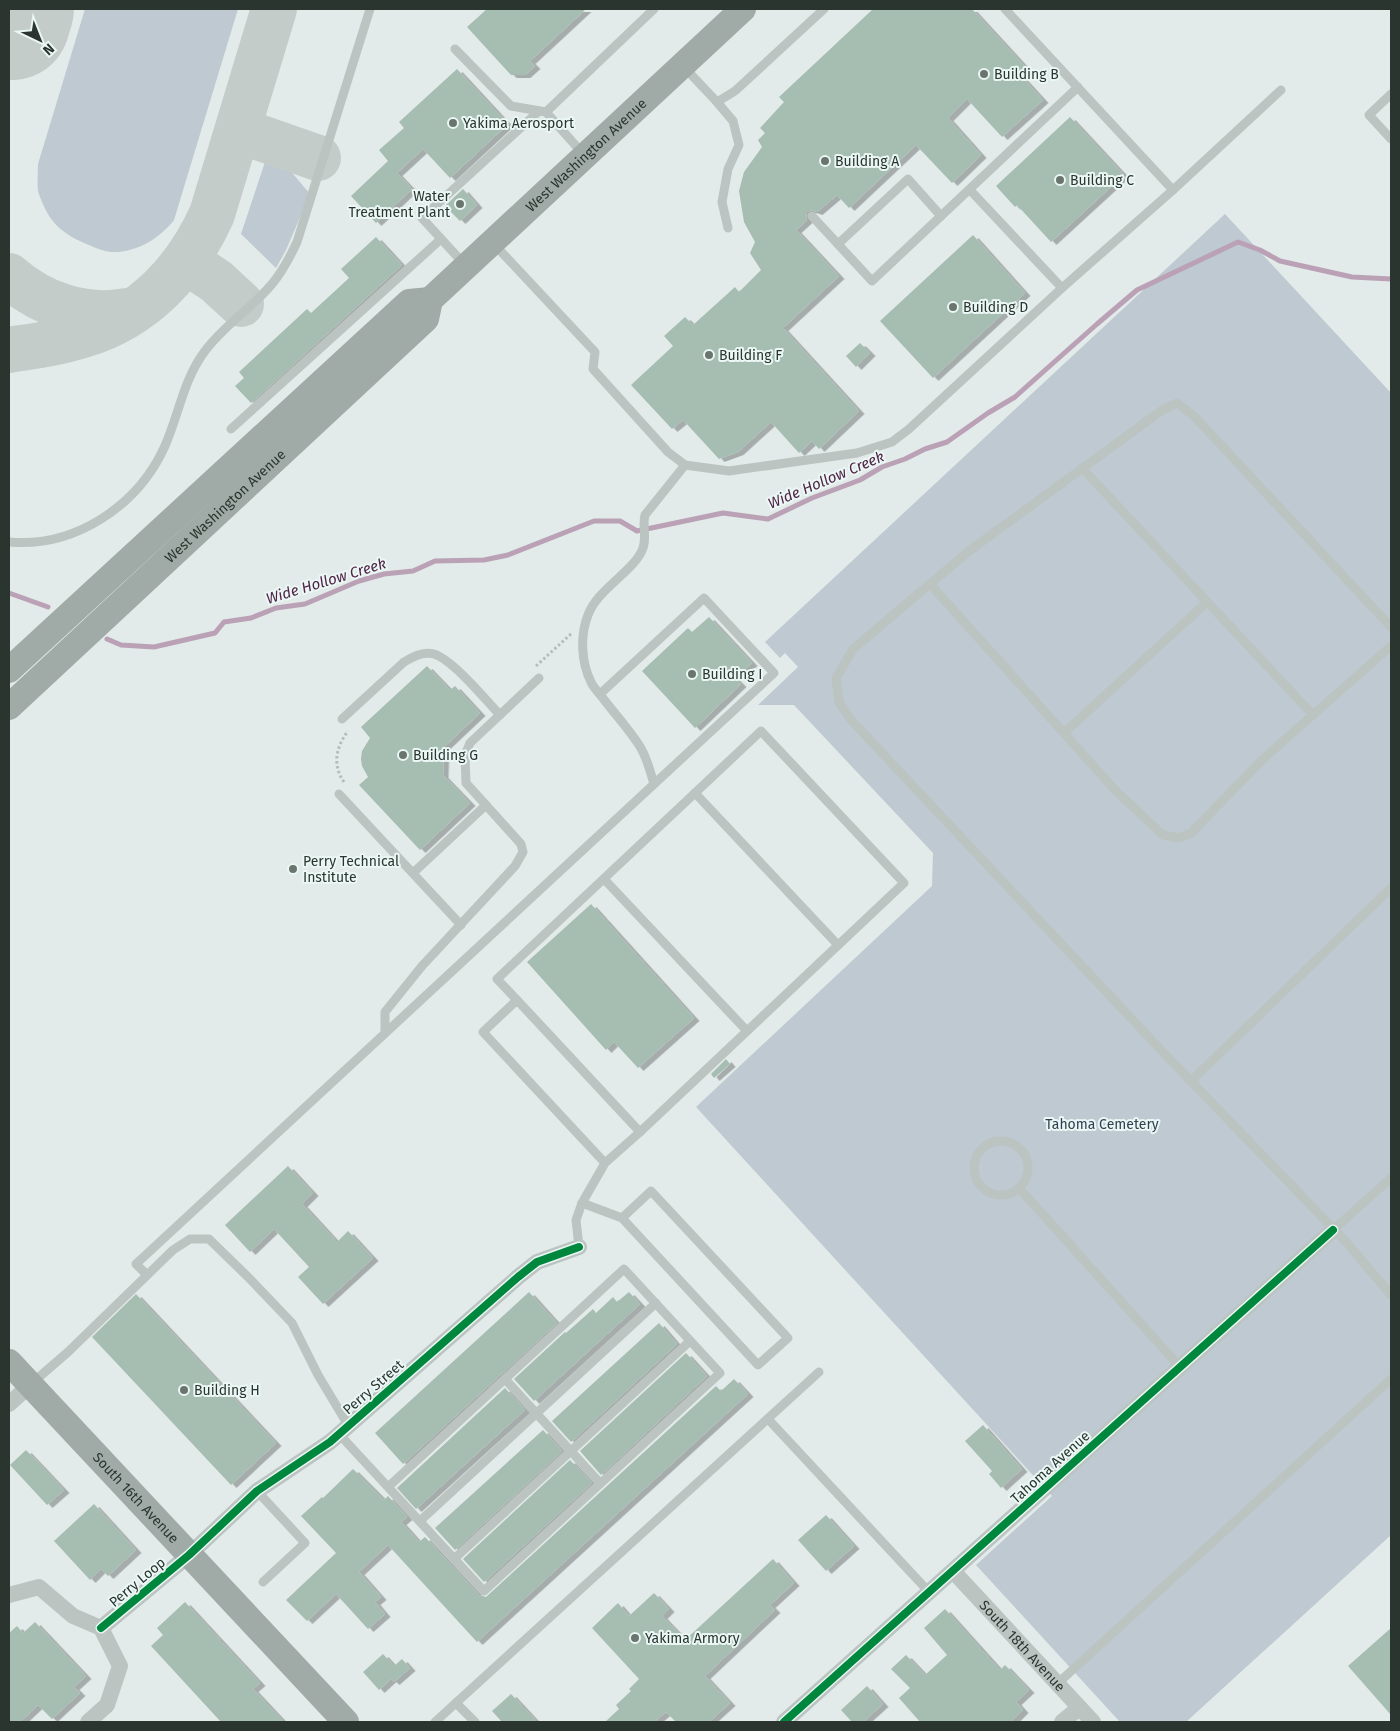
<svg xmlns="http://www.w3.org/2000/svg" width="1400" height="1731" viewBox="0 0 1400 1731" font-family="'Fira Sans',sans-serif">
  <style>
    .green { fill: #bec9d1 }
    .lines { fill: none; stroke-linecap: round; stroke-linejoin: round }
    .stream { stroke: #baa1b6; stroke-width: 5 }
    .taxiway { stroke: #c4ccc9; stroke-width: 46 }
    .runway { stroke: #c4ccc9; stroke-width: 116 }
    .building { fill: #a6bdb1; filter: url(#shadow) }
    .path { stroke: #b4bdb9; stroke-width: 3; stroke-dasharray: 2.5 2.5; stroke-linecap: butt }
    .lane { stroke: #bbc4c1; stroke-width: 9 }
    .street { stroke: #bbc4c1; stroke-width: 16 }
    .primary { stroke: #a0aaa6; stroke-width: 26 }
    .cycleway-casing { stroke: #eaf7f4; stroke-width: 11 }
    .cycleway { stroke: #00873e; stroke-width: 8 }
    .poi-dot { fill: #6a7570; stroke: #eaf7f4; stroke-width: 2 }
    .labels { text-anchor: middle; stroke-width: 4; stroke-linejoin: round; paint-order: stroke }
    .poi-label { font-size: 14px; fill: #2a352f; stroke: #eaf7f4; text-anchor: start }
    .street-label { font-size: 14px; fill: #2a352f; stroke: #eaf7f4 }
    .park-label { font-size: 14px; fill: #303f50; stroke: #eaf7f4 }
    .water-label { font-size: 15px; font-style: italic; fill: #512447; stroke: #eaf7f4 }
  </style>
  <defs>
    <filter id="shadow"><feDropShadow dx="5.5" dy="3" stdDeviation="0" flood-color="#0004"/></filter>
  </defs>
  <rect width="100%" height="100%" fill="#e2ebe9"/>
  <g class="green">
    <path d="M85 9H238L174 220C159 239 136 253 111 252 103 251 95 248 89 245 65 235 52 226 42 202 41 199 39 195 38 191 37 183 38 173 38 164Z"/>
    <path d="M276 158 282 161 310 194 286 250 276 268 241 234 265 162 270 159Z"/>
    <path d="M1225 214 1391 393V1535L1186 1722H1120L976 1565 1052 1496 696 1107 932 886 933 853 794 705H758L798 667 785 653 780 658 765 642Z"/>
  </g>
  <g class="lines">
    <g class="stream">
      <path d="M9 593 48 607"/>
      <path d="M107 639 121 645 154 647 215 633 224 622 251 618 276 608 305 604 359 581 384 574 413 571 435 561 484 560 508 555 594 521H620L637 531 723 513 768 519 812 498 860 480 882 467 905 459 925 449 947 442 988 413 1015 397 1097 324 1137 290 1238 242 1260 250 1280 261 1352 277 1391 279"/>
    </g>
    <g class="taxiway">
      <path d="M9 33 12 22"/>
      <path d="M238 130 318 158"/>
      <path d="M186 261 216 281 241 304"/>
      <path d="M9 276C41 304 84 319 126 311"/>
      <path d="M9 350C34 346 59 343 83 335 144 317 187 270 212 214L274 9"/>
    </g>
    <path class="runway" d="M12 22 16 9"/>
  </g>
  <g class="building">
    <path d="M487 9H586L530 61 535 66 525 75H511L467 27Z"/>
    <path d="M873 9H972L1029 71 1022 77 1043 100 1002 137 967 99 948 118 981 155 952 183 916 145 849 208 837 195 817 212 811 210 807 212 806 217 807 220 796 230 839 276 783 328 859 411 819 449 812 441 799 453 771 422 738 452 719 459 683 420 672 429 631 385 673 346 664 336 685 317 693 325 735 287 739 292 761 270 750 253 755 242 744 222 739 191 744 172 762 147 758 140 765 133 760 128 784 102 779 97Z"/>
    <path d="M457 69 508 124 450 178 423 149 397 173 412 189 376 223 351 196 388 161 379 150 404 128 399 122Z"/>
    <path d="M1070 117 1124 175 1051 242 1017 205 1015 207 996 186Z"/>
    <path d="M463 189 477 205 460 221 445 206Z"/>
    <path d="M973 235 1025 293 933 378 880 321Z"/>
    <path d="M376 237 402 265 251 403 235 386 244 378 239 372 307 309 311 313 349 278 341 269Z"/>
    <path d="M860 343 870 353 856 367 846 356Z"/>
    <path d="M709 617 752 663 735 678 741 684 695 728 642 671 688 628 692 632Z"/>
    <path d="M427 666 450 690 455 686 480 713 444 747 443 775 470 803 420 850 359 785 368 777 362 766 361 759 362 751 370 738 361 727Z"/>
    <path d="M591 904 694 1018 638 1068 614 1042 606 1050 527 962Z"/>
    <path d="M726 1059 730 1064 714 1078 711 1074Z"/>
    <path d="M288 1166 313 1193 302 1204 337 1242 348 1231 373 1258 323 1304 298 1277 309 1267 274 1229 250 1252 225 1225Z"/>
    <path d="M529 1292 557 1323 403 1464 375 1433Z"/>
    <path d="M629 1292 640 1304 534 1401 514 1379 565 1332 566 1333 593 1309 596 1313 613 1297 617 1302Z"/>
    <path d="M136 1294 276 1443 231 1485 92 1337Z"/>
    <path d="M659 1323 677 1344 571 1442 552 1421Z"/>
    <path d="M686 1353 707 1376 601 1475 580 1451Z"/>
    <path d="M734 1379 748 1394 477 1642 388 1545 359 1572 381 1597 375 1602 385 1614 368 1629 336 1594 307 1621 286 1600 336 1553 301 1516 322 1497 323 1498 353 1469 384 1500 388 1496 407 1517 401 1522 419 1542 425 1537 479 1595 486 1597 716 1386 721 1391Z"/>
    <path d="M505 1388 525 1410 416 1509 397 1488Z"/>
    <path d="M983 1425 1022 1469 1001 1488 989 1474 992 1471 965 1441Z"/>
    <path d="M543 1430 562 1451 455 1550 435 1528Z"/>
    <path d="M26 1450 64 1490 47 1505 10 1465Z"/>
    <path d="M570 1460 592 1483 484 1582 463 1559Z"/>
    <path d="M94 1504 136 1550 108 1576 101 1569 90 1580 54 1541Z"/>
    <path d="M826 1515 854 1546 826 1571 798 1540Z"/>
    <path d="M773 1559 794 1583 770 1605 775 1610 705 1676 730 1703 709 1722H676L666 1712 654 1722H605L619 1709 616 1705 631 1691 629 1689 639 1679 592 1628 618 1603 629 1616 654 1593 669 1609 662 1616 685 1640Z"/>
    <path d="M185 1602 260 1683 253 1689 284 1722H221L151 1646 163 1635 157 1628Z"/>
    <path d="M945 1609 1000 1670 1005 1665 1029 1690 1016 1702 1023 1710 1011 1722H920L899 1698 910 1688 891 1669 906 1655 925 1675 947 1655 924 1628Z"/>
    <path d="M35 1622 86 1676 74 1687 80 1693 52 1719 38 1705 20 1722H9V1633L17 1626 23 1633Z"/>
    <path d="M1391 1628V1715L1348 1666Z"/>
    <path d="M383 1654 394 1666 402 1659 410 1668 394 1682 391 1679 379 1690 363 1672Z"/>
    <path d="M867 1686 883 1704 863 1722H852L841 1710Z"/>
    <path d="M511 1694 537 1722H502L492 1711Z"/>
  </g>
  <g class="lines">
    <g class="path">
      <path d="M536 666 572 633"/>
      <path d="M344 782C332 765 336 747 348 731"/>
    </g>
    <g class="lane">
      <path d="M1005 9 1173 190 1281 90"/>
      <path d="M455 49 511 106 546 112 654 9"/>
      <path d="M684 67 717 102 733 121 739 145 728 169 722 202 728 228"/>
      <path d="M1391 94 1369 115 1391 139"/>
      <path d="M717 102 735 91 824 9"/>
      <path d="M546 112 584 155"/>
      <path d="M812 216 872 281 1078 87"/>
      <path d="M493 243 595 352 593 369 668 452 685 465 729 471 857 453 892 442 909 429 1062 288 970 190"/>
      <path d="M838 244 908 179 941 216"/>
      <path d="M465 265 422 218 539 111"/>
      <path d="M1062 288 1173 190"/>
      <path d="M231 429 441 239"/>
      <path d="M1083 469 1313 715"/>
      <path d="M9 542C75 548 137 506 164 448 179 415 183 380 205 351 224 325 252 308 272 284 283 271 290 257 297 242L370 9"/>
      <path d="M930 584 1115 790 1163 835 1179 838 1191 833 1263 759 1391 646"/>
      <path d="M1391 627 1194 416 1177 403 1161 411 969 551 853 649 836 678 839 702 852 721 1160 1049 1348 1244 1391 1295"/>
      <path d="M342 719 404 662C413 657 423 651 434 654 453 660 485 699 500 715"/>
      <path d="M1064 733 1207 602"/>
      <path d="M654 784C650 771 647 757 639 745 628 728 614 713 602 697 598 692 593 687 591 682 581 662 580 635 588 615 598 588 635 571 643 548 647 537 642 526 645 515L685 465"/>
      <path d="M695 793 838 945"/>
      <path d="M339 794 461 925"/>
      <path d="M413 873 486 805"/>
      <path d="M604 879 747 1031"/>
      <path d="M517 1000 497 979 761 731 904 883 640 1132"/>
      <path d="M385 1033V1012L422 966 515 866 523 852 521 844 466 783 465 755 470 743 539 678"/>
      <path d="M1191 1081 1391 888"/>
      <circle cx="1001" cy="1168" r="27"/>
      <path d="M1020 1189 1180 1367"/>
      <path d="M582 1203 622 1218 758 1365 788 1338 651 1191 622 1218"/>
      <path d="M1333 1230 1391 1178"/>
      <path d="M579 1247 576 1220 582 1203 605 1163 483 1032 517 1000 640 1132 605 1163"/>
      <path d="M147 1275 136 1264 774 673 704 598 600 694"/>
      <path d="M505 1379 600 1483"/>
      <path d="M31 1384 68 1352 173 1250 190 1239H209L248 1277 292 1323 318 1375 348 1425"/>
      <path d="M768 1419 929 1592"/>
      <path d="M339 1434 484 1591 720 1373 624 1269 388 1487"/>
      <path d="M257 1491 305 1543 263 1582"/>
      <path d="M420 1521 656 1303"/>
      <path d="M454 1559 690 1341"/>
      <path d="M1057 1684 1391 1379"/>
      <path d="M456 1703 475 1722"/>
      <path d="M435 1722 819 1372"/>
    </g>
    <g class="street">
      <path d="M9 1404 30 1385"/>
      <path id="s1" d="M953 1571 1093 1722"/>
      <path d="M9 1595 39 1587 73 1616 101 1628 120 1666 107 1705 88 1722"/>
      <path d="M101 1628 189 1555 257 1491 330 1442 518 1277 537 1262 579 1247"/>
      <path d="M784 1722 1333 1230"/>
      <path d="M1062 1722 1079 1708"/>
    </g>
    <g class="primary">
      <path d="M9 670 409 302 430 300"/>
      <path id="s2" d="M9 707 426 319 430 300 743 9"/>
      <path id="s3" d="M9 1362 346 1722"/>
    </g>
    <defs>
      <g id="cycleway">
        <path d="M101 1628 189 1555 257 1491 330 1442 518 1277 537 1262 579 1247"/>
        <path d="M784 1722 1333 1230"/>
      </g>
    </defs>
    <use href="#cycleway" class="cycleway-casing"/>
    <use href="#cycleway" class="cycleway"/>
  </g>
  <g class="poi-dot">
    <circle cx="984" cy="74" r="5"/>
    <circle cx="453" cy="123" r="5"/>
    <circle cx="825" cy="161" r="5"/>
    <circle cx="1060" cy="180" r="5"/>
    <circle cx="460" cy="204" r="5"/>
    <circle cx="953" cy="307" r="5"/>
    <circle cx="709" cy="355" r="5"/>
    <circle cx="692" cy="674" r="5"/>
    <circle cx="403" cy="755" r="5"/>
    <circle cx="293" cy="869" r="5"/>
    <circle cx="184" cy="1390" r="5"/>
    <circle cx="635" cy="1638" r="5"/>
  </g>
  <g class="labels">
    <g class="poi-label">
      <text x="994" y="79">Building B</text>
      <text x="463" y="128">Yakima Aerosport</text>
      <text x="835" y="166">Building A</text>
      <text x="1070" y="185">Building C</text>
      <text x="450" y="201" text-anchor="end">Water<tspan x="450" dy="16">Treatment Plant</tspan></text>
      <text x="963" y="312">Building D</text>
      <text x="719" y="360">Building F</text>
      <text x="702" y="679">Building I</text>
      <text x="413" y="760">Building G</text>
      <text x="303" y="866">Perry Technical<tspan x="303" dy="16">Institute</tspan></text>
      <text x="194" y="1395">Building H</text>
      <text x="645" y="1643">Yakima Armory</text>
    </g>
    <g class="street-label">
      <text dy="5" stroke="none"><textPath href="#s2" startOffset="802">West Washington Avenue</textPath></text>
      <text dy="5" stroke="none"><textPath href="#s2" startOffset="295">West Washington Avenue</textPath></text>
      <text transform="translate(373 1387) rotate(-41)" y="5">Perry Street</text>
      <text transform="translate(1050 1467) rotate(-42)" y="5">Tahoma Avenue</text>
      <text dy="5" stroke="none"><textPath href="#s3" startOffset="186">South 16th Avenue</textPath></text>
      <text transform="translate(137 1582) rotate(-40)" y="5">Perry Loop</text>
      <text dy="5" stroke="none"><textPath href="#s1" startOffset="102">South 18th Avenue</textPath></text>
    </g>
    <g class="park-label">
      <text x="1102" y="1129">Tahoma Cemetery</text>
    </g>
    <g class="water-label">
      <text transform="translate(826 480) rotate(-23)" y="5">Wide Hollow Creek</text>
      <text transform="translate(326 581) rotate(-17)" y="5">Wide Hollow Creek</text>
    </g>
  </g>
  <rect width="1400" height="1731" fill="none" stroke="#2a352f" stroke-width="20"/>
  <g transform="translate(40 40) rotate(137)" stroke="#eaf7f4" stroke-width="4" paint-order="stroke">
  <path d="M0-4L9 19L0 12L-9 19Z" fill="#2a352f"/>
  <text y="-8" font-size="14" font-weight="bold" text-anchor="middle" fill="#2a352f">N</text>
  </g>
</svg>
